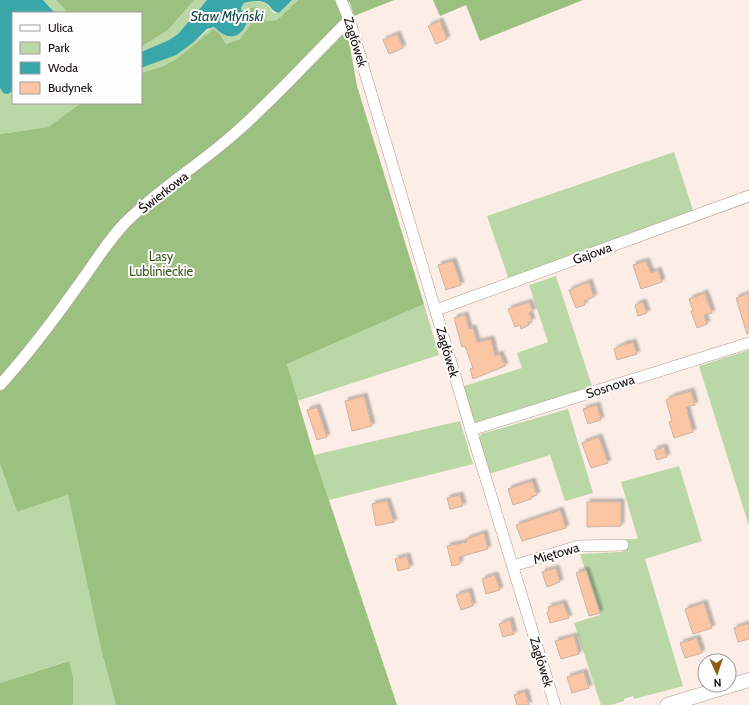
<svg xmlns="http://www.w3.org/2000/svg" width="749" height="705" viewBox="0 0 749 705" font-family="Cabin,sans-serif">
  <style>
    .green { fill: #bad7a6 }
    .forest { fill: #9bc07f }
    .water { fill: #39a7a9 }
    .building { fill: #fcc5a3; stroke: #c9b3a5; filter: url(#shadow) }
    .lines { fill: none; stroke-linecap: round; stroke-linejoin: round }
    .minor-casing { stroke: #af998d; stroke-width: 12 }
    .tertiary-casing { stroke: #af998d; stroke-width: 15 }
    .minor { stroke: #fff; stroke-width: 11 }
    .tertiary { stroke: #fff; stroke-width: 14 }
    .labels { text-anchor: middle; stroke-width: 4; stroke-linejoin: round; paint-order: stroke }
    .street-label { font-size: 13px; fill: #140d08; stroke: #fefefe }
    .park-label { font-size: 13px; fill: #3a5c19; stroke: #fefefe }
    .water-label { font-size: 14px; font-style: italic; fill: #154647; stroke: #fefefe }
  </style>
  <defs>
    <filter id="shadow"><feDropShadow dx="3" dy="-3" stdDeviation="1" flood-color="#0004"/></filter>
  </defs>
  <rect width="100%" height="100%" fill="#fceee6"/>
  <g class="green">
    <path d="M43 0H56L68 13H55Z"/>
    <path d="M194 0H207L178 34 169 40 141 52V47L168 30Z"/>
    <path d="M251 0 266 3 274 13H279L292 0H298L277 20 266 21 245 10 252 25 240 39 226 44 219 33 213 29 178 58 163 66 141 73V68C159 62 176 53 192 43 201 38 205 30 214 27L224 35 247 22 241 8 244 3Z"/>
    <path d="M13 81V103H81L48 127 0 134V88L3 93 12 91Z"/>
    <path d="M674 152 694 213 509 280 487 216Z"/>
    <path d="M556 276 593 389 478 425 472 422 461 387 522 368 517 353 548 342 529 285Z"/>
    <path d="M424 304 439 355 297 401 287 364Z"/>
    <path d="M749 350V526L699 366Z"/>
    <path d="M568 409 593 493 565 501 550 455 489 474 478 442 481 434Z"/>
    <path d="M460 421 473 464 329 500 314 455Z"/>
    <path d="M0 464 17 512 68 495 101 649 116 705H73V677L68 661 0 683Z"/>
    <path d="M679 466 702 541 645 559 683 686 634 699 633 696 624 699V701L611 705H601L574 623 600 615 580 554 621 552 626 549 623 539H638L621 482Z"/>
  </g>
  <g class="forest">
    <path d="M56 0H194L168 30 141 47V13H68Z"/>
    <path d="M298 0H337L347 30 357 86 424 304 287 364 314 455 397 705H116L101 649 68 495 17 512 0 464V134L48 127 81 103H141V73L163 66 178 58 213 29 219 33 226 44 240 39 251 25 245 9 256 7 266 21 277 20Z"/>
    <path d="M347 0H394L354 16 350 3Z"/>
    <path d="M433 0H583L480 41 466 5 440 16Z"/>
    <path d="M69 661 73 677V705H0V683Z"/>
  </g>
  <g class="water">
    <path d="M0 0H43L55 13H13V81L12 91 8 94 3 93 0 88Z"/>
    <path d="M207 0H292L279 13C272 12 272 7 266 3 260 0 250 1 244 3L241 8 247 22C244 31 236 40 225 35 221 34 217 29 214 27L207 29 194 42 176 55 141 68V52L169 40 178 34Z"/>
  </g>
  <g class="building">
    <path d="M440 21 447 39 436 44 428 26Z"/>
    <path d="M397 34 403 48 389 54 383 40Z"/>
    <path d="M453 261 461 285 446 290 438 265Z"/>
    <path d="M646 261 651 273 658 270 662 282 641 289 633 265Z"/>
    <path d="M589 282 594 297 584 301 585 305 576 308 569 290Z"/>
    <path d="M705 293 712 313 704 315 707 324 697 328 691 311H693L689 299Z"/>
    <path d="M749 293V333L747 334 736 298Z"/>
    <path d="M529 302 533 311 529 313 532 321 528 322 529 325 521 329 520 325 515 327 508 309Z"/>
    <path d="M643 302 647 313 638 316 635 305Z"/>
    <path d="M465 315 469 329 473 328 477 342 491 339 495 356 500 354 505 366 473 379 470 369 473 368 465 346 462 347 454 318Z"/>
    <path d="M633 342 637 354 617 360 614 349 627 343V344Z"/>
    <path d="M691 391 695 405 686 407 693 432 674 438 669 422 672 421 666 400 671 398V397Z"/>
    <path d="M364 396 372 426 352 431 345 401Z"/>
    <path d="M597 405 601 420 588 424 583 409Z"/>
    <path d="M317 407 327 437 317 440 307 410Z"/>
    <path d="M599 437 608 463 591 468 582 443Z"/>
    <path d="M664 447 667 457 657 460 654 450Z"/>
    <path d="M532 481 537 495 531 497V499L513 505 508 489Z"/>
    <path d="M460 495 463 506 450 509 447 498Z"/>
    <path d="M387 501 394 522 376 526 372 504Z"/>
    <path d="M587 502H621V526L587 527Z"/>
    <path d="M560 510 566 528 522 541 516 525Z"/>
    <path d="M484 533 488 549 459 557 460 564 452 566 447 546 467 542 466 539Z"/>
    <path d="M407 556 410 568 398 571 395 559Z"/>
    <path d="M556 568 560 582 547 587 542 572Z"/>
    <path d="M586 570 600 613 589 616 576 573Z"/>
    <path d="M495 575 500 590 486 594 482 579Z"/>
    <path d="M469 591 473 606 461 610 456 595Z"/>
    <path d="M563 603 569 618 550 623 547 612 549 611 548 607Z"/>
    <path d="M704 603 712 628 693 634 685 609Z"/>
    <path d="M510 620 514 634 503 637 499 624Z"/>
    <path d="M749 623V639L738 642 734 628Z"/>
    <path d="M574 636 579 654 561 659 555 641Z"/>
    <path d="M697 638 702 653 685 658 680 643Z"/>
    <path d="M584 672 589 688 572 693 567 677Z"/>
    <path d="M525 692 529 705H517L514 695Z"/>
  </g>
  <g class="lines">
    <defs>
      <g id="minor">
        <path d="M341 0 350 22 471 430 555 705"/>
        <path d="M436 310 749 196"/>
        <path d="M0 385C28 354 53 321 77 287 93 266 107 241 126 222 159 189 199 165 234 134 273 100 307 62 344 25L350 22"/>
        <path d="M471 430 749 343"/>
        <path d="M513 566 578 546 623 545"/>
      </g>
      <path id="tertiary" d="M667 705 749 680"/>
    </defs>
    <use href="#minor" class="minor-casing"/>
    <use href="#tertiary" class="tertiary-casing"/>
    <use href="#minor" class="minor"/>
    <use href="#tertiary" class="tertiary"/>
  </g>
  <g class="labels">
    <g class="street-label">
      <text transform="translate(356 42) rotate(73)" y="5">Zagłówek</text>
      <text transform="translate(163 192) rotate(-38)" y="5">Świerkowa</text>
      <text transform="translate(592 253) rotate(-20)" y="5">Gajowa</text>
      <text transform="translate(448 352) rotate(74)" y="5">Zagłówek</text>
      <text transform="translate(610 386) rotate(-18)" y="5">Sosnowa</text>
      <text transform="translate(556 553) rotate(-16)" y="5">Miętowa</text>
      <text transform="translate(542 662) rotate(73)" y="5">Zagłówek</text>
    </g>
    <g class="park-label">
      <text x="161" y="261">Lasy<tspan x="161" dy="15">Lublinieckie</tspan></text>
    </g>
    <g class="water-label">
      <text x="227" y="21">Staw Młyński</text>
    </g>
  </g>
  <rect x="12" y="12" width="130" height="92" fill="#fefefe" stroke="#a09e9c"/>
  <rect x="20" y="25" width="20" height="6" fill="#ffffff" stroke="#a09e9c"/>
  <text x="48" y="32" font-size="12" fill="#140d08">Ulica</text>
  <rect x="20" y="42" width="20" height="12" fill="#bad7a6" stroke="#a09e9c"/>
  <text x="48" y="52" font-size="12" fill="#140d08">Park</text>
  <rect x="20" y="62" width="20" height="12" fill="#39a7a9" stroke="#a09e9c"/>
  <text x="48" y="72" font-size="12" fill="#140d08">Woda</text>
  <rect x="20" y="82" width="20" height="12" fill="#fcc5a3" stroke="#a09e9c"/>
  <text x="48" y="92" font-size="12" fill="#140d08">Budynek</text>
  <g transform="translate(717 673) rotate(177)"><circle r="19" fill="#fefefe" stroke="#a09e9c"/>
  <path d="M0-3L7 15L0 10L-7 15Z" fill="#905d0c"/>
  <text y="-6" font-size="11" font-weight="bold" text-anchor="middle" fill="#140d08">N</text>
  </g>
</svg>
